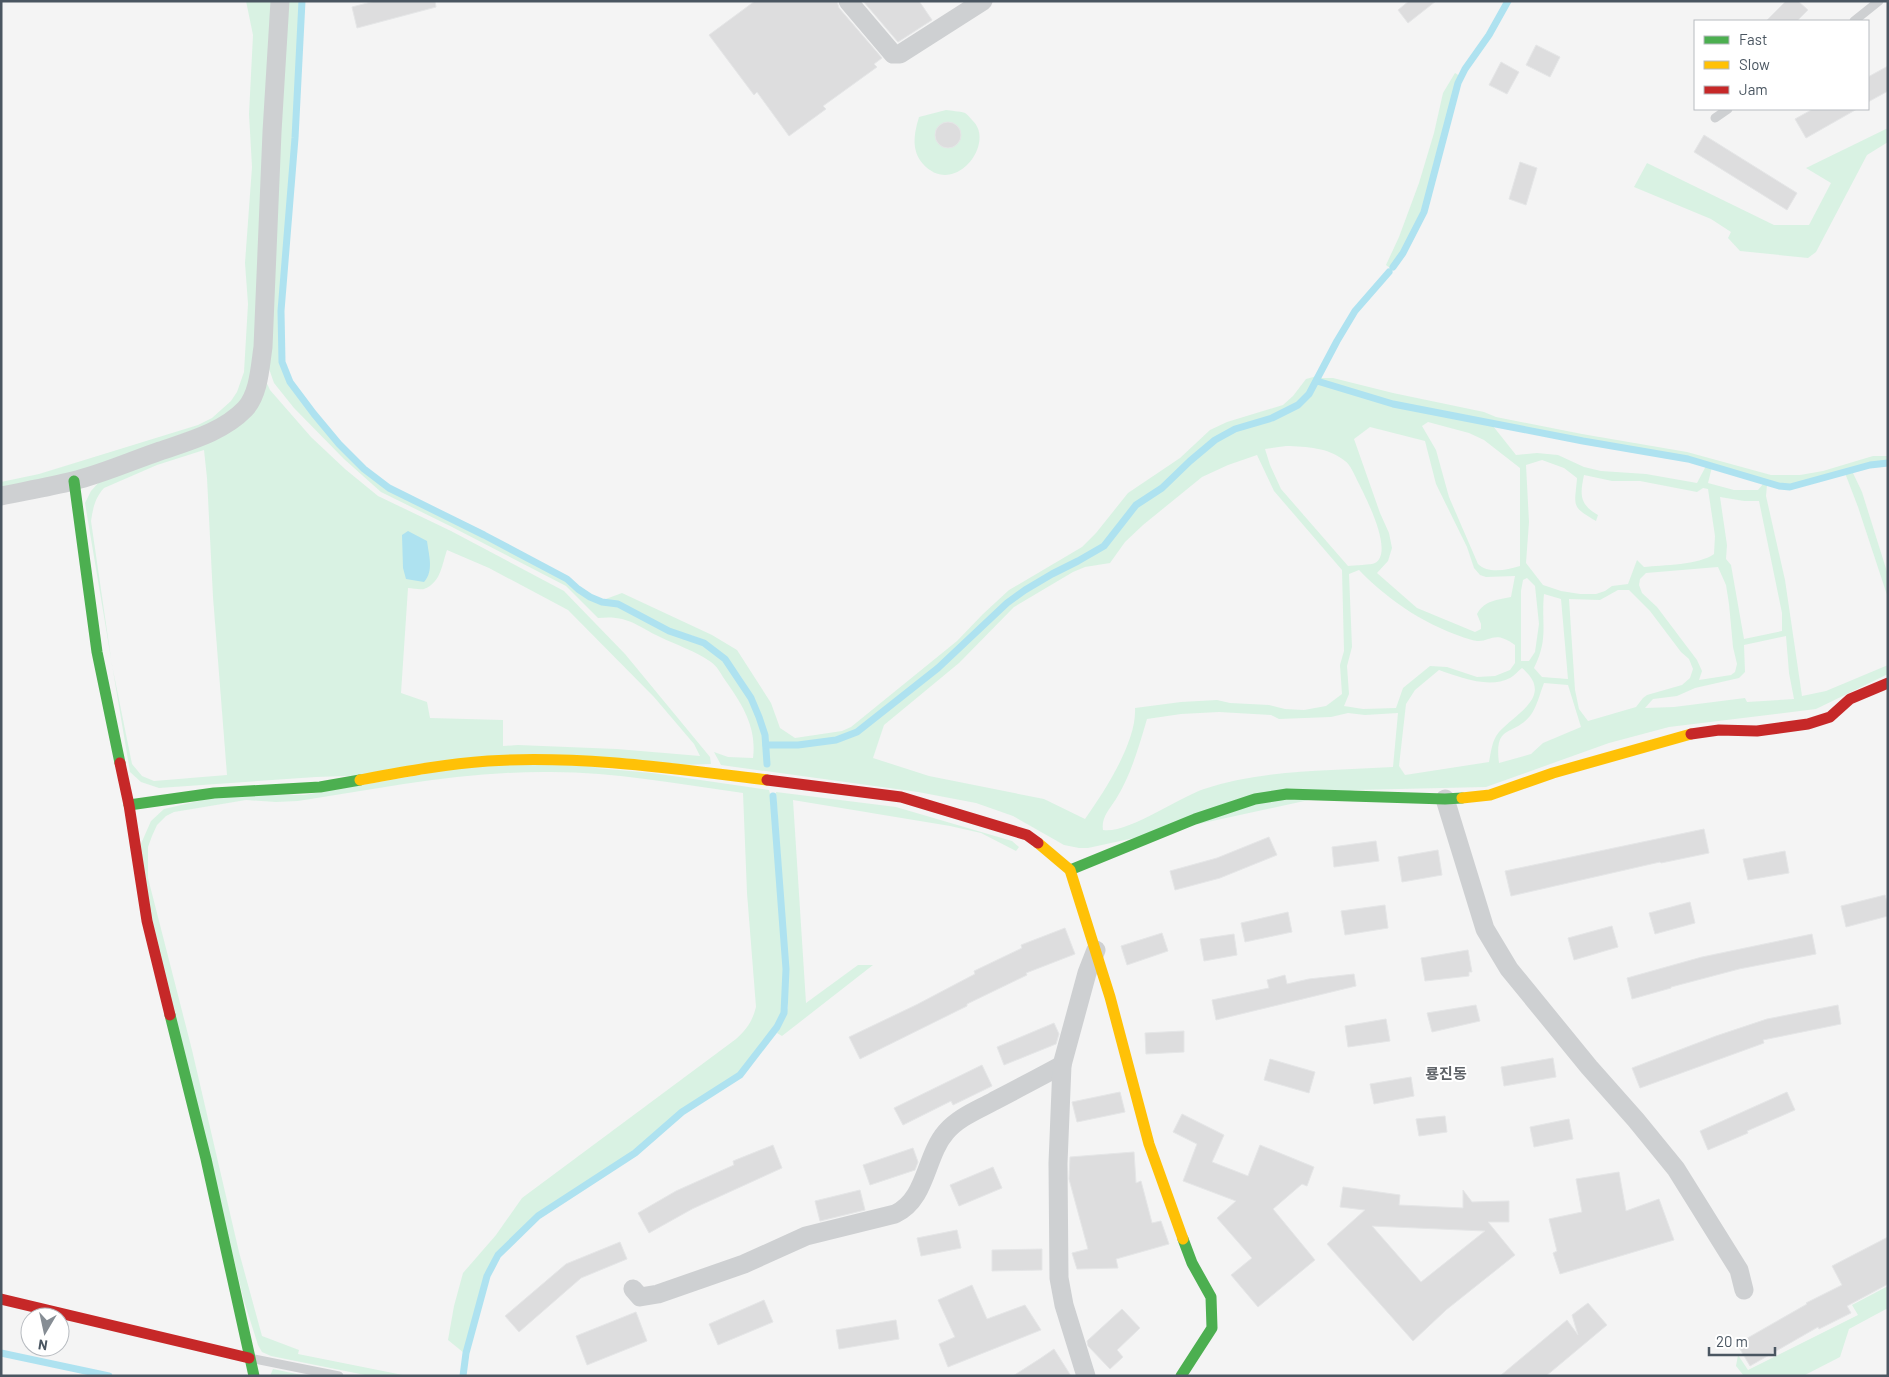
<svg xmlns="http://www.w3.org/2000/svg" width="1889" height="1377" viewBox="0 0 1889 1377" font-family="Barlow,'Noto Sans KR',sans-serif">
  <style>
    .green { fill: #d9f2e3; fill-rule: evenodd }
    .water { fill: #aee2f0 }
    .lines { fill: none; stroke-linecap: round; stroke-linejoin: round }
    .stream { stroke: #aee2f0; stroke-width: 7 }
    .building { fill: #ddddde; stroke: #e5e6e7; fill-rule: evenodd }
    .lane { stroke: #ced0d2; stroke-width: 9 }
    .street { stroke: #ced0d2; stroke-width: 19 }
    .fast { stroke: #4caf50; stroke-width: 11 }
    .slow { stroke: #ffc107; stroke-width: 11 }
    .jam { stroke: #c62828; stroke-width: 11 }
    .labels { text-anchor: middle; stroke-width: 4; stroke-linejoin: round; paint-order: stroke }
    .quarter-label { font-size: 15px; font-weight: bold; fill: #5f6368; stroke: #fff }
  </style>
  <rect width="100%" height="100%" fill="#f4f4f4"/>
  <g class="green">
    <path d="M246 1H274L257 339 247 393 229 417 71 474 1 491V482L39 474 198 425 212 418 231 401 237 392 244 372 248 304 245 263 252 167 249 114 253 35Z"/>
    <path d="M287 1H301L293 138 279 311 280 363 289 382 338 445 363 470 388 490 483 537 566 580 577 591 590 599 602 604 618 605 668 632 704 645 723 660 750 699 758 718 763 735 766 765 769 764 767 747H798L836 742 858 733 939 669 1008 605 1025 592 1053 575 1079 562 1105 547 1137 507 1163 489 1191 462 1216 442 1224 435 1235 431 1272 420 1290 412 1298 407 1311 395 1317 383 1392 406 1493 426 1516 455 1537 453 1558 455 1584 467 1601 471 1646 474 1697 483 1706 466 1712 467 1708 483 1734 490H1758L1763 484 1767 485 1766 496 1785 580 1802 696 1826 691 1888 665V674L1816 709 1669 727 1609 743 1486 787 1355 790 1088 848H1079L1064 845 1013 816 976 803 918 792 721 765 714 752 728 757 753 758C757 727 742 704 725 680 721 674 717 666 711 662 695 651 677 645 660 637 635 625 628 615 598 618L566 586 452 527 381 492 344 459 294 408 274 383 267 363ZM1428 422 1469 433 1484 440 1520 468V566C1507 570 1488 574 1478 564L1449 497 1436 450 1422 426ZM1370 427 1425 441 1436 484 1467 547 1474 568 1480 575 1486 577 1515 576 1511 597C1497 600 1485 600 1477 614L1481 624V629L1475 632 1417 608 1377 573 1388 561 1392 548 1389 533 1380 513 1354 439ZM1286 446C1307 447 1328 447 1345 461 1350 464 1354 474 1357 480 1364 494 1395 552 1375 563 1371 565 1354 565 1348 566L1281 489 1270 465 1265 449ZM1257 455 1274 491 1342 570 1344 651 1340 665 1342 694 1326 706 1304 710 1285 709 1269 705 1230 703 1217 700 1181 702 1135 708C1137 742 1104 792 1085 819L1044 799 929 776 873 758 884 725 959 663 1014 607 1073 572 1085 567 1110 563 1125 542 1143 525 1202 477 1228 465ZM1542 460 1564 468 1577 478C1575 506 1570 506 1596 521L1598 515C1579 504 1580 495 1584 475L1612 481H1640L1697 492 1703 488 1708 489 1715 536 1714 554C1699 565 1663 565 1644 567L1637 560 1628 584 1612 586 1605 591 1596 594H1580L1561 591 1543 585 1526 563 1529 522 1526 465ZM1720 497 1744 501H1759L1782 613V631L1744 639 1731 565 1726 559 1727 545ZM1718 567 1726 585 1729 604 1733 647 1737 664 1735 672 1731 675 1699 680 1702 671 1697 660 1657 607 1642 593 1639 585 1640 579 1646 573ZM1359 570C1390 602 1428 627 1472 640 1490 645 1492 628 1515 645V663L1510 670 1495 676 1477 677 1447 667 1430 666 1403 688 1396 708 1363 709 1344 706 1349 694 1347 666 1352 647 1349 574ZM1527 578 1535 586 1539 624 1535 652 1529 661H1521V591L1523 580ZM1618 590H1629L1650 611 1681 652 1689 659 1693 669 1690 678 1682 685 1647 695 1643 698 1636 707 1588 721 1579 709 1575 690 1569 599 1600 600ZM1544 594 1561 599 1568 679 1542 677 1534 668C1549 638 1541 624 1544 594ZM1786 636 1789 673 1794 699 1747 702 1745 698 1674 707 1645 708 1653 699 1677 696 1695 688 1739 678 1745 672 1744 645ZM1522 668C1555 696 1516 713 1499 732 1492 740 1491 752 1489 762L1405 775 1399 766 1406 704 1415 690 1439 670C1459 677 1489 689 1510 678 1514 676 1518 671 1522 668ZM1544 683 1568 685 1581 727 1543 743 1531 754 1499 763C1494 723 1513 737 1530 716 1537 707 1540 693 1544 683ZM1219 712 1271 715 1279 719 1331 717 1348 713 1365 715 1398 713 1393 767C1330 771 1264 769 1204 789 1178 798 1127 834 1103 830 1101 818 1109 810 1116 799 1131 775 1139 746 1147 719L1181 714Z"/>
    <path d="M1455 73 1460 76 1456 82 1434 162 1422 212 1402 252 1390 268 1386 265 1399 237 1419 183 1434 133 1443 93Z"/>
    <path d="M946 110C951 111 959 111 965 113 968 115 971 119 973 121 996 144 954 198 923 164 911 150 914 134 919 117Z"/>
    <path d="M1888 128V142L1867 155 1816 252 1808 258 1740 251 1728 238 1731 232 1711 219 1634 187 1647 163 1774 225H1809L1831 183 1806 168Z"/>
    <path d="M263 375 270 390 311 437 345 469 378 496 451 531 564 591 625 654 710 757 711 764 316 777 159 788 141 782 130 772 85 503 91 491 99 482 206 442ZM204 450 207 478 213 597 227 775 154 781 142 776 132 764 112 665 91 521C93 508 95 498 104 488L157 465ZM418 537 427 542 424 582ZM447 550 489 568 568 610 654 697 694 744 700 756 617 749 518 745 503 746V720L430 718 427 702 401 693 408 588C413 588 419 590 424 589 441 583 442 564 447 550Z"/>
    <path d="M1317 376 1308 393 1289 409 1271 416 1234 428 1214 439 1189 459 1161 486 1135 504 1103 545 1078 560 1051 572 1024 589 1007 602 965 643 937 667 856 731 835 738 798 743H767C764 709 736 658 705 641 692 634 676 632 662 625 641 614 627 603 603 600L622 593 712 635 737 650 771 703 780 728 795 738 842 731 851 727 957 641 983 614 1009 590 1082 547 1096 533 1128 493 1180 458 1210 430 1227 422 1283 405 1293 396 1306 379Z"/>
    <path d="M1320 378H1333L1393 393 1484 412 1496 417 1582 434 1687 452 1771 475H1800L1823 471 1873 456H1888V462L1870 463 1790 486 1764 481 1688 457 1584 440 1393 402 1319 380Z"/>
    <path d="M1852 471 1862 492 1888 575V598L1858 507 1845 473Z"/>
    <path d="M515 767 596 768 652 773 769 790 771 797 783 946 784 969 782 1012 775 1026 752 1058 739 1074 681 1111 634 1152 537 1215 517 1233 497 1254 485 1275 464 1353 448 1340 454 1306 463 1273 496 1235 522 1198 736 1039C747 1029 752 1022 756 1007L747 893 743 793C679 784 615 772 551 772 466 771 382 788 298 801L276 802 246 800 174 812 166 816 157 825 152 836 148 847V878L192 1050 239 1252 262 1336 299 1350 298 1354 408 1376H370L271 1356 262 1352 258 1345 244 1301 143 885 140 868V846L151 821 164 809 211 798 247 794 304 795 431 773Z"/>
    <path d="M776 792 896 807 1012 841 1019 847 1016 851 981 833 950 826 793 800 806 1003 858 965H873L782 1036 777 1033 788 1008V970Z"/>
    <path d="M1888 1286V1308L1849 1329 1840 1357 1803 1376H1744L1736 1366 1738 1355 1748 1370 1858 1315 1852 1305Z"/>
    <path d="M273 1369 306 1376H270Z"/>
  </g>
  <path class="water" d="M408 531 427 541C429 556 434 571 424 582L406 579 403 568 402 535Z"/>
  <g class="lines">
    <g class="stream">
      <path d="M302 1 295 138 281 311 282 362 290 382 314 414 339 444 364 469 389 488 484 535 567 579 578 589 590 597 602 602 618 604 669 631 704 643 725 659 751 698 759 717 765 735 767 764"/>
      <path d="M1393 267 1403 253 1424 212 1458 83 1465 69 1489 35 1508 1"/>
      <path d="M1317 381 1393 404 1583 441 1688 459 1779 486 1790 487 1870 465 1888 463"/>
      <path d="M766 745H798L836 740 857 732 938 668 1007 603 1025 590 1052 574 1078 561 1104 546 1136 505 1162 488 1190 461 1215 440 1235 429 1272 418 1298 405 1309 394 1337 341 1355 311 1389 272"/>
      <path d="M1 1353 109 1376"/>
      <path d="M463 1376 466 1353 487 1276 498 1255 538 1216 635 1153 682 1112 740 1075 777 1027 784 1013 786 969 773 796"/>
    </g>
  </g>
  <g class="building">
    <path d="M375 1H435L436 7 357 28 352 7Z"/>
    <path d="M755 1H837L839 8 882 58 874 64 877 67 823 106 826 109 789 136 757 92 754 95 709 35Z"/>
    <path d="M863 1H919L932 20 898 42Z"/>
    <path d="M1409 1H1436L1408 23 1398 10Z"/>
    <path d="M1786 1H1798L1808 10 1797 21H1766Z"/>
    <path d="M1536 45 1560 57 1550 77 1526 65Z"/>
    <path d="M1501 62 1519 72 1507 94 1489 85Z"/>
    <path d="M1888 66V91L1868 102V77Z"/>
    <path d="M1813 109H1857L1806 138 1795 119Z"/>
    <circle cx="948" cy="135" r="13"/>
    <path d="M1704 135 1797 193 1787 210 1694 152Z"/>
    <path d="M1520 162 1537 168 1526 205 1509 199Z"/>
    <path d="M1704 829 1709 853 1661 863 1660 862 1511 896 1505 871Z"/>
    <path d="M1269 837 1277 855 1220 878 1175 890 1170 871 1217 858Z"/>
    <path d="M1376 841 1379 861 1334 867 1332 847Z"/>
    <path d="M1438 850 1442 875 1402 882 1398 857Z"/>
    <path d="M1785 851 1789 873 1748 880 1743 859Z"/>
    <path d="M1885 895 1888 905V916L1846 927 1841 906Z"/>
    <path d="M1690 902 1695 923 1655 934 1649 913Z"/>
    <path d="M1385 905 1388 928 1345 935 1341 911Z"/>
    <path d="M1288 912 1292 932 1245 942 1241 923Z"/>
    <path d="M1612 926 1618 947 1574 960 1568 938Z"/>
    <path d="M1065 928 1075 954 1026 973 1027 975 967 1004V1006L860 1059 849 1037 918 1004 975 974 974 971 1022 948 1021 945Z"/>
    <path d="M1162 933 1168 951 1127 965 1121 946Z"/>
    <path d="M1234 934 1237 955 1204 961 1200 939Z"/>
    <path d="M1812 934 1816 954 1739 969 1671 987V988L1632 999 1627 978 1702 957Z"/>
    <path d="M1468 950 1472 972H1469V976L1425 981 1421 958Z"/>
    <path d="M1354 974 1356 986 1216 1020 1212 1000 1269 988 1267 980 1285 975 1287 984 1309 979Z"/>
    <path d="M1476 1005 1480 1021 1432 1032 1427 1013Z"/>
    <path d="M1838 1005 1841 1024 1763 1040 1764 1043 1640 1088 1632 1068 1716 1036 1767 1019Z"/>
    <path d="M1386 1019 1390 1041 1348 1047 1345 1026Z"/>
    <path d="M1054 1023 1059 1034 1056 1044 1004 1065 997 1047Z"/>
    <path d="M1184 1031V1052L1146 1054 1145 1033Z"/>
    <path d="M1553 1058 1556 1077 1504 1086 1501 1067Z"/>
    <path d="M1270 1059 1315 1072 1309 1093 1264 1080Z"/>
    <path d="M982 1065 992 1086 953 1105 951 1101 903 1125 894 1108Z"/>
    <path d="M1411 1077 1414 1096 1374 1104 1370 1084Z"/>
    <path d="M1120 1092 1125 1112 1077 1122 1072 1102Z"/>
    <path d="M1787 1092 1795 1110 1747 1131 1748 1133 1708 1150 1700 1131Z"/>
    <path d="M1182 1114 1224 1135 1212 1162 1248 1176 1260 1145 1314 1167 1307 1186 1302 1184 1273 1209 1315 1260 1258 1307 1231 1275 1252 1258 1217 1218 1236 1201 1183 1181 1197 1144 1173 1132Z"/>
    <path d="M1445 1116 1447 1132 1419 1136 1416 1119Z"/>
    <path d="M1569 1119 1573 1139 1534 1147 1530 1127Z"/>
    <path d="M773 1145 782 1168 692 1209 649 1233 638 1213 676 1191 734 1165 733 1161Z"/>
    <path d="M913 1148 918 1162 915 1170 870 1185 863 1165Z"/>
    <path d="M1134 1152 1136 1183 1141 1181 1152 1223 1161 1221 1169 1244 1116 1259 1118 1268 1077 1269 1072 1253 1088 1249 1069 1179 1070 1157Z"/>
    <path d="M993 1167 1002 1188 959 1206 950 1185Z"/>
    <path d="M1619 1172 1626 1211 1659 1199 1674 1240 1560 1274 1553 1253 1557 1251 1549 1219 1582 1212 1576 1179Z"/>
    <path d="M1343 1187 1400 1195 1399 1205 1463 1208V1190L1472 1202 1509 1201V1222H1488L1515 1255 1446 1310 1413 1341 1327 1244 1365 1210 1340 1207ZM1372 1226 1485 1231 1421 1282Z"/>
    <path d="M860 1190 865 1210 820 1221 815 1201Z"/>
    <path d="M957 1230 961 1248 921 1256 917 1238Z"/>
    <path d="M1888 1237V1284L1847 1306 1851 1313 1819 1329 1818 1327 1750 1366 1737 1344 1807 1304 1806 1303 1842 1285 1832 1266Z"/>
    <path d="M620 1242 627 1259 581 1278 519 1332 505 1316 566 1264Z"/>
    <path d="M1042 1249V1270L992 1271V1250Z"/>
    <path d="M972 1285 987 1319 1025 1305 1041 1330 948 1367 939 1344 955 1337 938 1300Z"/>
    <path d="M764 1300 773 1322 718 1345 709 1324Z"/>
    <path d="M1588 1303 1607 1325 1546 1376H1500L1567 1320 1578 1335 1572 1315Z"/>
    <path d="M1122 1309 1140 1328 1117 1350 1123 1357 1110 1369 1088 1346 1087 1341Z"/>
    <path d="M636 1312 647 1341 587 1365 576 1336Z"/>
    <path d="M896 1320 899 1339 839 1349 836 1330Z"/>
    <path d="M1054 1349 1071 1376H1013L1041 1358Z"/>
  </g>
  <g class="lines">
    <g class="lane">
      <path d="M1854 21 1879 1"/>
      <path d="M1715 118 1728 109"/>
      <path d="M254 1359 339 1376"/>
    </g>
    <g class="street">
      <path d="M848 1 893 54H900L983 1"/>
      <path d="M1 496C25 491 49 487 73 481 102 474 131 461 160 451 189 441 223 432 245 409 259 394 260 367 263 347L272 132 280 1"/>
      <path d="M1445 799 1485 929 1509 969 1589 1067 1636 1120 1676 1169 1739 1270 1744 1290"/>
      <path d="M633 1289 640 1297 658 1294 744 1264 806 1236 895 1214C927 1199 925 1156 946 1132 959 1117 978 1110 994 1101 1017 1089 1040 1077 1062 1065"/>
      <path d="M1086 1376 1064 1305 1059 1278 1058 1163 1062 1065 1087 973 1096 950"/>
    </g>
    <g class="fast">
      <path d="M74 481 97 652 120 763"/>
      <path d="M129 805 214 793 320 787 360 780"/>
      <path d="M1070 870 1195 819 1255 799 1287 794 1445 799 1462 798"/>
      <path d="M170 1015 206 1159 254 1376"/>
      <path d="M1181 1376 1212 1328 1211 1297 1192 1263 1183 1239"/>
    </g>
    <g class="slow">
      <path d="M360 780C403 772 445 764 488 761 580 755 676 769 767 780"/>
      <path d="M1462 798 1490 795 1553 773 1691 734"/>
      <path d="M1038 843 1070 870 1110 997 1149 1144 1183 1239"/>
    </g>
    <g class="jam">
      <path d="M1691 734 1719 730 1757 731 1808 724 1830 717 1850 699 1888 683"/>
      <path d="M120 763 129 805 147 921 170 1015"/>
      <path d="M767 780 901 797 1027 835 1038 843"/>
      <path d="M1 1299 249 1358"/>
    </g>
  </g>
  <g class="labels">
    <g class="quarter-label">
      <text x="1446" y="1079">룡진동</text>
    </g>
  </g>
  <rect width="1889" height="1377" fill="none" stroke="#4a5661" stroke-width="5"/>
  <rect x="1694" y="20" width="175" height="90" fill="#ffffff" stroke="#b7bbc0"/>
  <rect x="1704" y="36" width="25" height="8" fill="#4caf50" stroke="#b7bbc0"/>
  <text x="1739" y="45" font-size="15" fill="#4a5661">Fast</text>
  <rect x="1704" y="61" width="25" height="8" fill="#ffc107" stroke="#b7bbc0"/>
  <text x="1739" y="70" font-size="15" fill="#4a5661">Slow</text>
  <rect x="1704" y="86" width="25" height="8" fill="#c62828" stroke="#b7bbc0"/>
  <text x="1739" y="95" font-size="15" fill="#4a5661">Jam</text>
  <g transform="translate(45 1332) rotate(189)"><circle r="24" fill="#ffffff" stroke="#b7bbc0"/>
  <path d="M0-4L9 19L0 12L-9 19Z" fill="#868d94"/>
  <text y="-8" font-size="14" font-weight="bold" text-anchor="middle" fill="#4a5661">N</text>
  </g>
  <path d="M1709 1347v8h66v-8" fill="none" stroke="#4a5661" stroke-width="2.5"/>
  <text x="1716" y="1347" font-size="15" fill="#4a5661" stroke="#ffffff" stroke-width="4" paint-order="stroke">20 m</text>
</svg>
